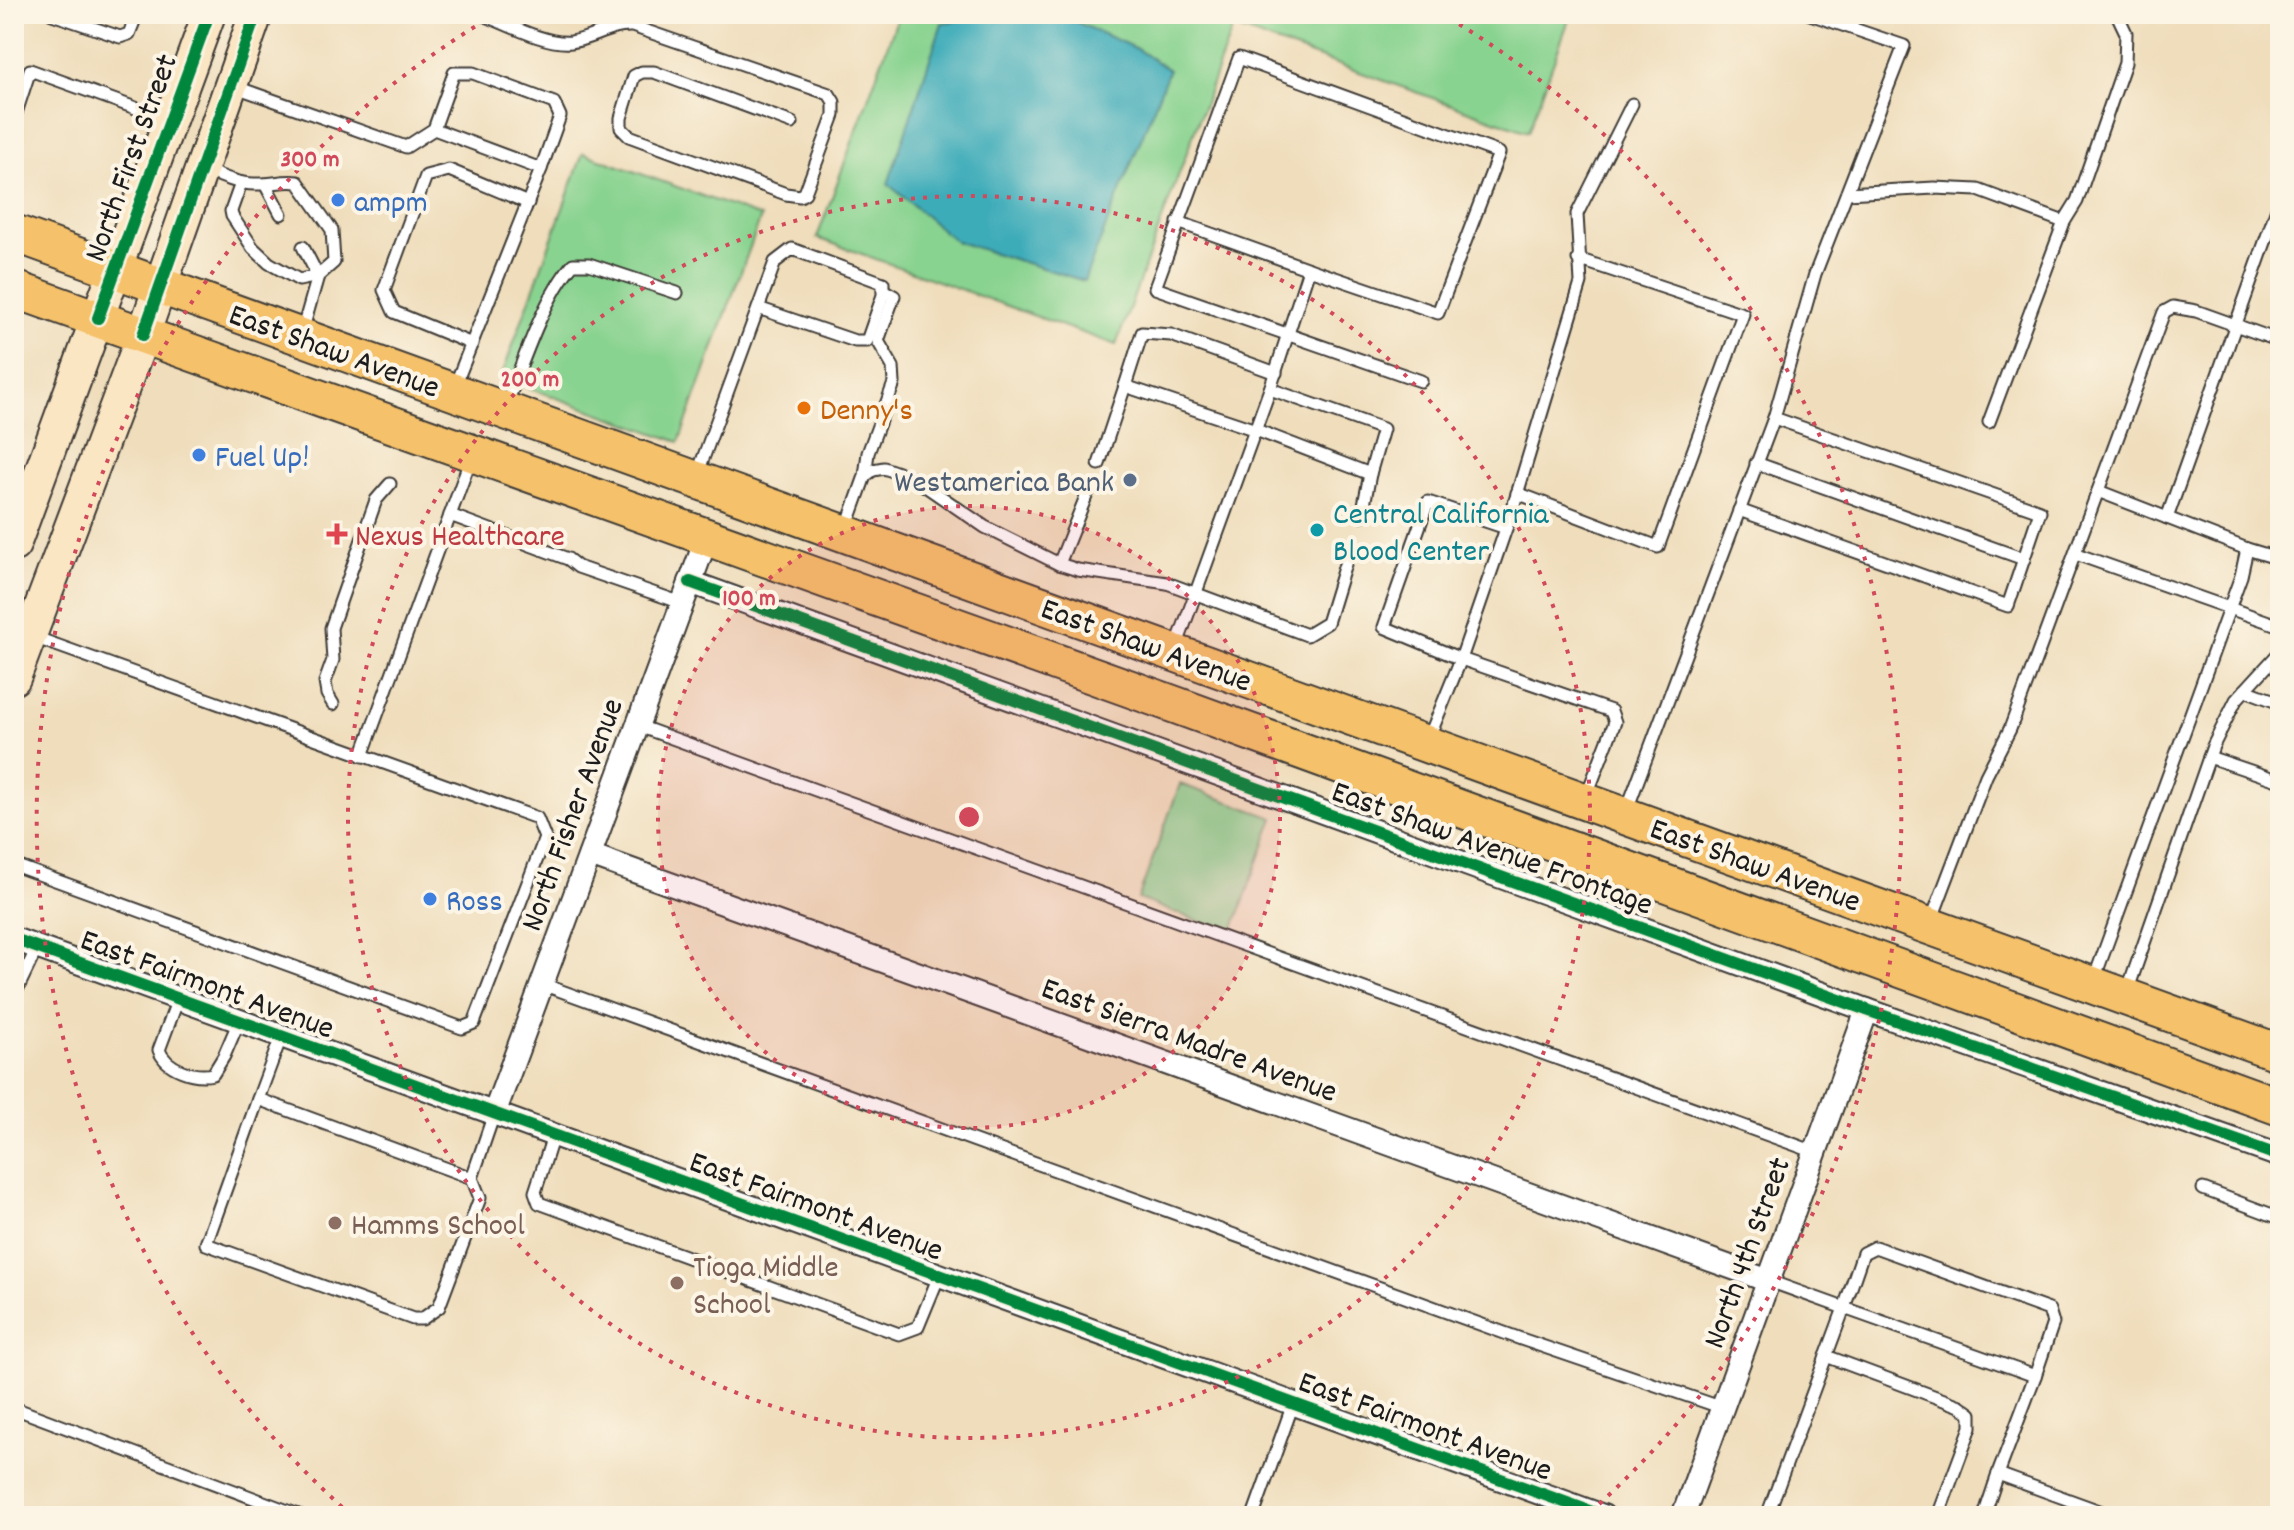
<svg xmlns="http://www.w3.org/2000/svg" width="2294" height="1530" viewBox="0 0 2294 1530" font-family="Dekko,sans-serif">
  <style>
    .green { fill: #89d390; stroke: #527856; stroke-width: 2 }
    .water { fill: #3dacb9; stroke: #2c646a; stroke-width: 2 }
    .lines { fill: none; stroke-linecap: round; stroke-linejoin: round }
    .service-casing { stroke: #3c3934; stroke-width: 15 }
    .minor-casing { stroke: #3c3934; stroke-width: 26 }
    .secondary-casing { stroke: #3c3934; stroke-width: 36 }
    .primary-casing { stroke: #3c3934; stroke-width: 40 }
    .service { stroke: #fff; stroke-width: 11 }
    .minor { stroke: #fff; stroke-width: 22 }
    .secondary { stroke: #fbe6c4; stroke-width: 32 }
    .primary { stroke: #f5c16b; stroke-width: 36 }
    .cycleway-casing { stroke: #fcf5e5; stroke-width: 17 }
    .cycleway { stroke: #00873e; stroke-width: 12 }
    .ring { fill: none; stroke: #d1495b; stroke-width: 4; stroke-dasharray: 4 8 }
    .shop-dot { fill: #3f7fe0; stroke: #fcf5e5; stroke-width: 3 }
    .food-dot { fill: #e8710a; stroke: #fcf5e5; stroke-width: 3 }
    .service-dot { fill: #5c6f8a; stroke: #fcf5e5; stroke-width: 3 }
    .culture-dot { fill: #0f9aa8; stroke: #fcf5e5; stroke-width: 3 }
    .health-dot { fill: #e0444e; stroke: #fcf5e5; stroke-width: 3 }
    .education-dot { fill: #8d6e63; stroke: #fcf5e5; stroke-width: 3 }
    .labels { text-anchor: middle; stroke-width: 8; stroke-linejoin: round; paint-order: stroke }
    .street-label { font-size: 32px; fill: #1c1c1c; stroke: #fcf5e5 }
    .shop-label { font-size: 32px; fill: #366cbe; stroke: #fcf5e5; text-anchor: start }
    .food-label { font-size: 32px; fill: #c56008; stroke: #fcf5e5; text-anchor: start }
    .service-label { font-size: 32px; fill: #4e5e75; stroke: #fcf5e5; text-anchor: end }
    .culture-label { font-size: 32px; fill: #0d838f; stroke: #fcf5e5; text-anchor: start }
    .health-label { font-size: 32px; fill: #be3a42; stroke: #fcf5e5; text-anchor: start }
    .education-label { font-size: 32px; fill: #785e54; stroke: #fcf5e5; text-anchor: start }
    .centre { fill: #d1495b; stroke: #fcf5e5; stroke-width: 4 }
    .ring-label { font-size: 24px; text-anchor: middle; font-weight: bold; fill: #d1495b; stroke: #fcf5e5; stroke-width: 8; stroke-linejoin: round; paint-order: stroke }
  </style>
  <rect width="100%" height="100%" fill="#fcf5e5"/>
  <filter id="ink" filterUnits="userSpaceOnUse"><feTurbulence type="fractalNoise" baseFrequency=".0125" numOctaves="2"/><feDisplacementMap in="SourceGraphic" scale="16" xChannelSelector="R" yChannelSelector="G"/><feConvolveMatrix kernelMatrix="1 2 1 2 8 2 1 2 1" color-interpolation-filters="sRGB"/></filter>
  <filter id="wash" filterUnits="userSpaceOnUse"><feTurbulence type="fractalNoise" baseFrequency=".006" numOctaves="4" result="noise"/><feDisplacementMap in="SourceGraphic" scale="32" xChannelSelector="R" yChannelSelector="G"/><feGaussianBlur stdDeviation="1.8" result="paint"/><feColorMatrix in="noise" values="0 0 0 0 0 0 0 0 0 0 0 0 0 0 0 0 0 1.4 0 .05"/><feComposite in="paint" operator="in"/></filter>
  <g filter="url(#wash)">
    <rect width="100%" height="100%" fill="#efddbb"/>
    <g class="green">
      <path d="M899 14H1571L1528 132 1233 27 1116 345 817 238Z"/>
      <path d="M583 153 761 217 679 442 501 378Z"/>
      <path d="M1180 784 1274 818 1232 933 1138 899Z"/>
    </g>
    <path class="water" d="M994 14H1058L1135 48 1169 70 1084 281 955 241 888 184 942 23Z"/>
  </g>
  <g filter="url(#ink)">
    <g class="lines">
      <defs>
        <g id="service">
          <path d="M52 14 120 37 129 34 137 14"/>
          <path d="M481 14C505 23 546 45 571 42 592 39 610 25 632 26L829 94 834 102V115L805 193 800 196 786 194 629 136 621 128V118L634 76 642 72H654L792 123"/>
          <path d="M233 86 406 147 434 129 541 169 560 116 554 103 473 73H454L434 129"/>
          <path d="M14 119 30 70 166 119"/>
          <path d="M205 170C221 176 237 184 254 184 269 185 282 180 298 182L332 230 334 262 318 276 302 332"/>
          <path d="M241 183 231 211 232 216 253 248 269 263 299 280 318 276 303 247"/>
          <path d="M265 184 281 214"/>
          <path d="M1847 193 1934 188 1978 190 2064 222 2077 201 2125 63 2126 33 2117 14"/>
          <path d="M1178 222 1309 269"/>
          <path d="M472 344 394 312 384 290 426 176 449 170 528 203"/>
          <path d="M454 388 541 169"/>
          <path d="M1270 389 1383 429 1370 474 1256 430 1125 386 1142 333 1171 335 1276 373"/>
          <path d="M506 406C522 364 544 297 573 264H589L677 293"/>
          <path d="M1989 422 2064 222"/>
          <path d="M1756 463 2024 559"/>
          <path d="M1099 464 1125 386"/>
          <path d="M697 475 775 262 792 249 883 283V295L867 341H855L758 308"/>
          <path d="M865 476 868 453 894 383 893 367 878 341 894 296 883 290"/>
          <path d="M2098 491 2247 549 2280 559"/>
          <path d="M1517 493 1658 547 1743 314 1578 259"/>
          <path d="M1739 510 2008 606 2040 511 1774 418"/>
          <path d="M450 515 568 559 578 567 682 603"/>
          <path d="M1362 515 1370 474"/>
          <path d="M2167 518 2280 200"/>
          <path d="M1506 528 1428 502 1384 627 1461 659 1611 711 1615 722 1586 797"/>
          <path d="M846 529 865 476 873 470 884 468 915 479 985 527 1059 564 1078 570 1167 583 1307 635 1327 623 1350 548"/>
          <path d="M2076 554 2280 626"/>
          <path d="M1059 564 1087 494"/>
          <path d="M1175 650 1270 389C1283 349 1296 309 1309 269L1438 313 1499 153 1239 58 1155 288 1421 381"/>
          <path d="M2245 690 2280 703"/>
          <path d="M333 704 327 694 325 682 333 660 331 628 376 500 390 484"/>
          <path d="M636 725 1815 1152"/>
          <path d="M1428 740 1461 659 1511 514 1581 283 1577 214 1632 104"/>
          <path d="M362 756 471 458"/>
          <path d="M2209 757 2280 781"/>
          <path d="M1626 812 1774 418 1815 274 1904 46 1810 14"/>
          <path d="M14 865 462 1028 474 1023 545 838 537 818 31 636"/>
          <path d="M1931 921 1986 776 2010 729 2164 312 2173 307 2196 311 2280 341"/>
          <path d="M2093 982 2241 576 2247 549"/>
          <path d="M542 984 1521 1339 1723 1408"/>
          <path d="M2127 992 2213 746 2236 700 2280 652"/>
          <path d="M14 996 37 948"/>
          <path d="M178 999 159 1050C166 1069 194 1078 213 1074L224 1056 239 1021"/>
          <path d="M281 1037 258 1099 472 1178 494 1114"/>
          <path d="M258 1099 206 1244 413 1319H422L439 1307 480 1198 472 1178"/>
          <path d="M553 1136 535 1192 539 1203 899 1334 918 1327 939 1276"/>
          <path d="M2203 1189 2280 1218"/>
          <path d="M1826 1356 1960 1406 1971 1414V1427L1938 1516"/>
          <path d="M2035 1376 1998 1474 2113 1516"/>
          <path d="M14 1408 301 1516"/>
          <path d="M1253 1516 1293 1404"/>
          <path d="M1767 1516 1844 1308 2035 1376 2053 1323 2049 1310 1875 1247 1863 1253 1844 1308 1769 1281"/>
          <path d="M1984 1516 1998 1474"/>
        </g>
        <g id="minor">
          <path d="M690 582 1867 1010 2280 1156"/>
          <path d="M590 855 1769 1281"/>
          <path d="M14 939 1603 1516"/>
          <path d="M494 1114 707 537"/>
          <path d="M1683 1516 1867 1010"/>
        </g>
        <g id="secondary">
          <path d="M14 545 209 14"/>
          <path d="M14 678 143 335 256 14"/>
        </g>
        <g id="primary">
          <path d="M14 233 2280 1053"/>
          <path d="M14 289 1159 699 2280 1107"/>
        </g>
      </defs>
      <use href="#service" class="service-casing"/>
      <use href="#minor" class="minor-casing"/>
      <use href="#secondary" class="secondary-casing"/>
      <use href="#primary" class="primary-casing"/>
      <use href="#service" class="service"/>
      <use href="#minor" class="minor"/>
      <use href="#secondary" class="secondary"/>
      <use href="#primary" class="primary"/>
      <defs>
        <g id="cycleway">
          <path d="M98 318 209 14"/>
          <path d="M143 335 256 14"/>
          <path d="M690 582 1867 1010 2280 1156"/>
          <path d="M14 939 1603 1516"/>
        </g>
      </defs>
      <use href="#cycleway" class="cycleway-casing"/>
      <use href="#cycleway" class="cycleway"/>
    </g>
  </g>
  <circle cx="969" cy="817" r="311" fill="#d1495b" fill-opacity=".12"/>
  <g class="ring">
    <circle cx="969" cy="817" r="311"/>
    <circle cx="969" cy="817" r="621"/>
    <path d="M351 1515A932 932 0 0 1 489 18M1449 18A932 932 0 0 1 1587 1515"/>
  </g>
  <g class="shop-dot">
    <circle cx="338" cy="200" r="8"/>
    <circle cx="199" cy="455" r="8"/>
    <circle cx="430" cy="899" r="8"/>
  </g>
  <circle class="food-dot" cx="804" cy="408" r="8"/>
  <circle class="service-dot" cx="1130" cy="480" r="8"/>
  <circle class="culture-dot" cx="1317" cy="530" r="8"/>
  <path class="health-dot" d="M333 522h8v8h8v8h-8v8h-8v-8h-8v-8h8z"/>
  <g class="education-dot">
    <circle cx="335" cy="1223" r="8"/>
    <circle cx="677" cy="1283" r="8"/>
  </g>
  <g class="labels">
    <g class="street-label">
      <text transform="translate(129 157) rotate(-70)" y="11">North First Street</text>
      <text transform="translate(335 349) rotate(20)" y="11">East Shaw Avenue</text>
      <text transform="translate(1147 643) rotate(20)" y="11">East Shaw Avenue</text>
      <text transform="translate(570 814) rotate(-70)" y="11">North Fisher Avenue</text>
      <text transform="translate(1493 846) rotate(20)" y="11">East Shaw Avenue Frontage</text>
      <text transform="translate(1756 863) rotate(20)" y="11">East Shaw Avenue</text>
      <text transform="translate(208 982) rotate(20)" y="11">East Fairmont Avenue</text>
      <text transform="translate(1190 1038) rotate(20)" y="11">East Sierra Madre Avenue</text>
      <text transform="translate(817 1204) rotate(20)" y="11">East Fairmont Avenue</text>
      <text transform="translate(1745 1252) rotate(-70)" y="11">North 4th Street</text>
      <text transform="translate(1426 1424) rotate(20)" y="11">East Fairmont Avenue</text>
    </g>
    <g class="shop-label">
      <text x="354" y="211">ampm</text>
      <text x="215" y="466">Fuel Up!</text>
      <text x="446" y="910">Ross</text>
    </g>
    <g class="food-label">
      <text x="820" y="419">Denny's</text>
    </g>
    <g class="service-label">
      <text x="1114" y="491">Westamerica Bank</text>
    </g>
    <g class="culture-label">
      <text x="1333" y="523">Central California<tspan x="1333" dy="37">Blood Center</tspan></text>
    </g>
    <g class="health-label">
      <text x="355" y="545">Nexus Healthcare</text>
    </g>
    <g class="education-label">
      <text x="351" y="1234">Hamms School</text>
      <text x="693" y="1276">Tioga Middle<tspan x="693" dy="37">School</tspan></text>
    </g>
  </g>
  <circle cx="969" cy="817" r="12" class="centre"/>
  <g class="ring-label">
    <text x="310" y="166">300 m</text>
    <text x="530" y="386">200 m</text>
    <text x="749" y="605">100 m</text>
  </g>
  <rect width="2294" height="1530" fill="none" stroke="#fcf5e5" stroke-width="48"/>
</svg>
